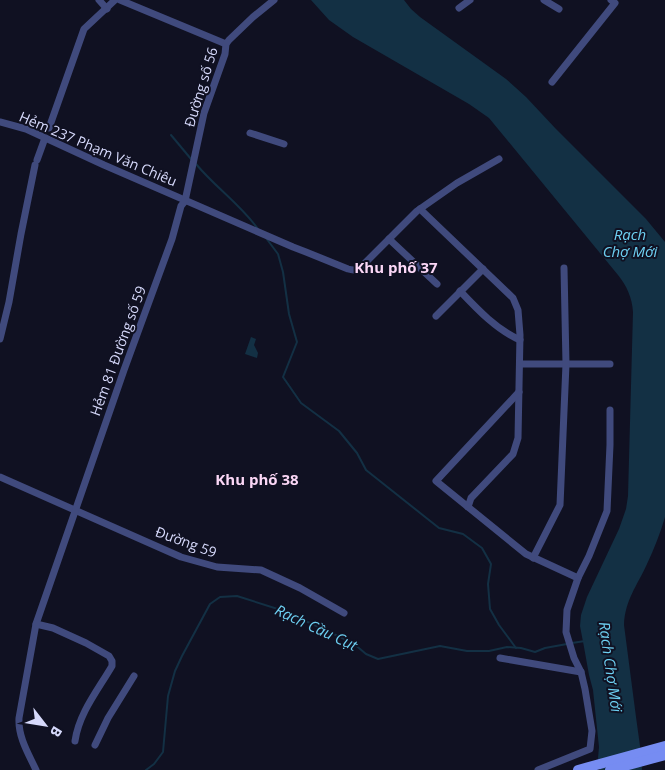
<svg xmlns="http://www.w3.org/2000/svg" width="665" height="770" viewBox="0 0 665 770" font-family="'Open Sans',sans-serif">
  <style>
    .water { fill: #133044 }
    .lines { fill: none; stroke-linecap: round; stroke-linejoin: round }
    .stream { stroke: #133044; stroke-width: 2 }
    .minor { stroke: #404a7d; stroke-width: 7 }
    .secondary { stroke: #768cf2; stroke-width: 10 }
    .labels { text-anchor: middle; stroke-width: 4; stroke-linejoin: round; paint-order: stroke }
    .street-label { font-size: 14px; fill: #d6d9fb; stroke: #101122 }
    .water-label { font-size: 15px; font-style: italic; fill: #6dcff1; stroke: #101122 }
    .neighbourhood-label { font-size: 15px; font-weight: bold; fill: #fbd7f6; stroke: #101122 }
  </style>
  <rect width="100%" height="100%" fill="#101122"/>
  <g class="water">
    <path d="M311 0H404L411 9 420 17 506 79 526 97 556 129 646 219 665 242V517C660 534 654 549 647 564 637 586 625 600 624 625L636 717 640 746 642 770H600L598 758 599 747 593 690 589 675 584 647 580 626 581 615 587 597 619 529 626 509 628 496 633 312C632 298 627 286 618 275L489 118 469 104 353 37 329 20Z"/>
    <path d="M251 337 256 339 254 345 258 353 257 358 245 354Z"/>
  </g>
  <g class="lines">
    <g class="stream">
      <path d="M171 135 191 159"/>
      <path d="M196 164C215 187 240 204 258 229"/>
      <path d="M266 238 278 254 283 272 289 314 297 342 283 377 301 403 339 431 357 453 366 470 439 528 463 534 482 548 491 564 488 584 490 609 499 625 516 648"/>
      <path d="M572 643 585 641"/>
      <path d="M146 770 154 764 163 752 168 696 175 671 182 656 210 604 220 597 237 596 284 611 353 643 366 654 378 659 440 646 467 651H489L507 647 521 648 535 652 545 648 567 644"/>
    </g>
    <g class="minor">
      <path d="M99 0 107 9"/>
      <path d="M120 0 226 44"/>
      <path d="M544 0 559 9"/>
      <path d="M459 8 470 0"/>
      <path d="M552 82 615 3 611 0"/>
      <path d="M0 122 26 129 104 165 293 247 306 252 348 269C355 271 359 270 364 264L417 211 457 183 499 159"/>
      <path d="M49 128 84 29 115 0"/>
      <path d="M250 133 284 144"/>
      <path d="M37 160 45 138"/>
      <path d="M420 209 513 298 518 310 520 335 518 438 513 454 471 498 468 507"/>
      <path d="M389 239 437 284"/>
      <path d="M460 291C478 310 497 330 520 340"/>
      <path d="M436 316 483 269"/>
      <path d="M0 339 9 302 21 234 35 165"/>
      <path d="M520 364H610"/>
      <path d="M519 392 436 481 526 554 578 578"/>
      <path d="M0 477 181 557 217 567 261 570 300 588 344 613"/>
      <path d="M533 558 560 505 566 364 564 268"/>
      <path d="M36 624 53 628 86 643 109 656 112 661V666C98 690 79 713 75 741"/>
      <path d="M500 658 581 672"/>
      <path d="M95 745 108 718 134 676"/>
      <path d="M36 770C28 753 18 737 19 718L36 624 124 370 172 239 181 206 185 201 204 113 225 54 226 44 229 40 253 17 274 0"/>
      <path d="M538 770 590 749 592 731 585 689 581 672 574 658 566 632 567 610 578 578 589 556 607 511 610 445V410"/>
    </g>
    <g class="secondary">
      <path d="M578 770 665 746"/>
      <path d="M610 770 665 755"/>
    </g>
  </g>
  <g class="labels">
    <g class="street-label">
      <text transform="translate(201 87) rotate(-73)" y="5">Đường số 56</text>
      <text transform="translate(98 149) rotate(23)" y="5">Hẻm 237 Phạm Văn Chiêu</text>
      <text transform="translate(118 351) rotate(-70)" y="5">Hẻm 81 Đường số 59</text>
      <text transform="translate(186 542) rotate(20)" y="5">Đường 59</text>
    </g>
    <g class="water-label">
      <text x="630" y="240">Rạch<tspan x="630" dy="17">Chợ Mới</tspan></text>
      <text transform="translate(316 628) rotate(25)" y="5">Rạch Cầu Cụt</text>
      <text transform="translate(610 667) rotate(82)" y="5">Rạch Chợ Mới</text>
    </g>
    <g class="neighbourhood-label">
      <text x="396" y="273">Khu phố 37</text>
      <text x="257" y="485">Khu phố 38</text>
    </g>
  </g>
  <g transform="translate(45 725) rotate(121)" stroke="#101122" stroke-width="4" paint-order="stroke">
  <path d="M0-4L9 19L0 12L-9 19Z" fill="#d6d9fb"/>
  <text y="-8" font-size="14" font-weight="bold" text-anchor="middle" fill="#d6d9fb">B</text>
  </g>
</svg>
